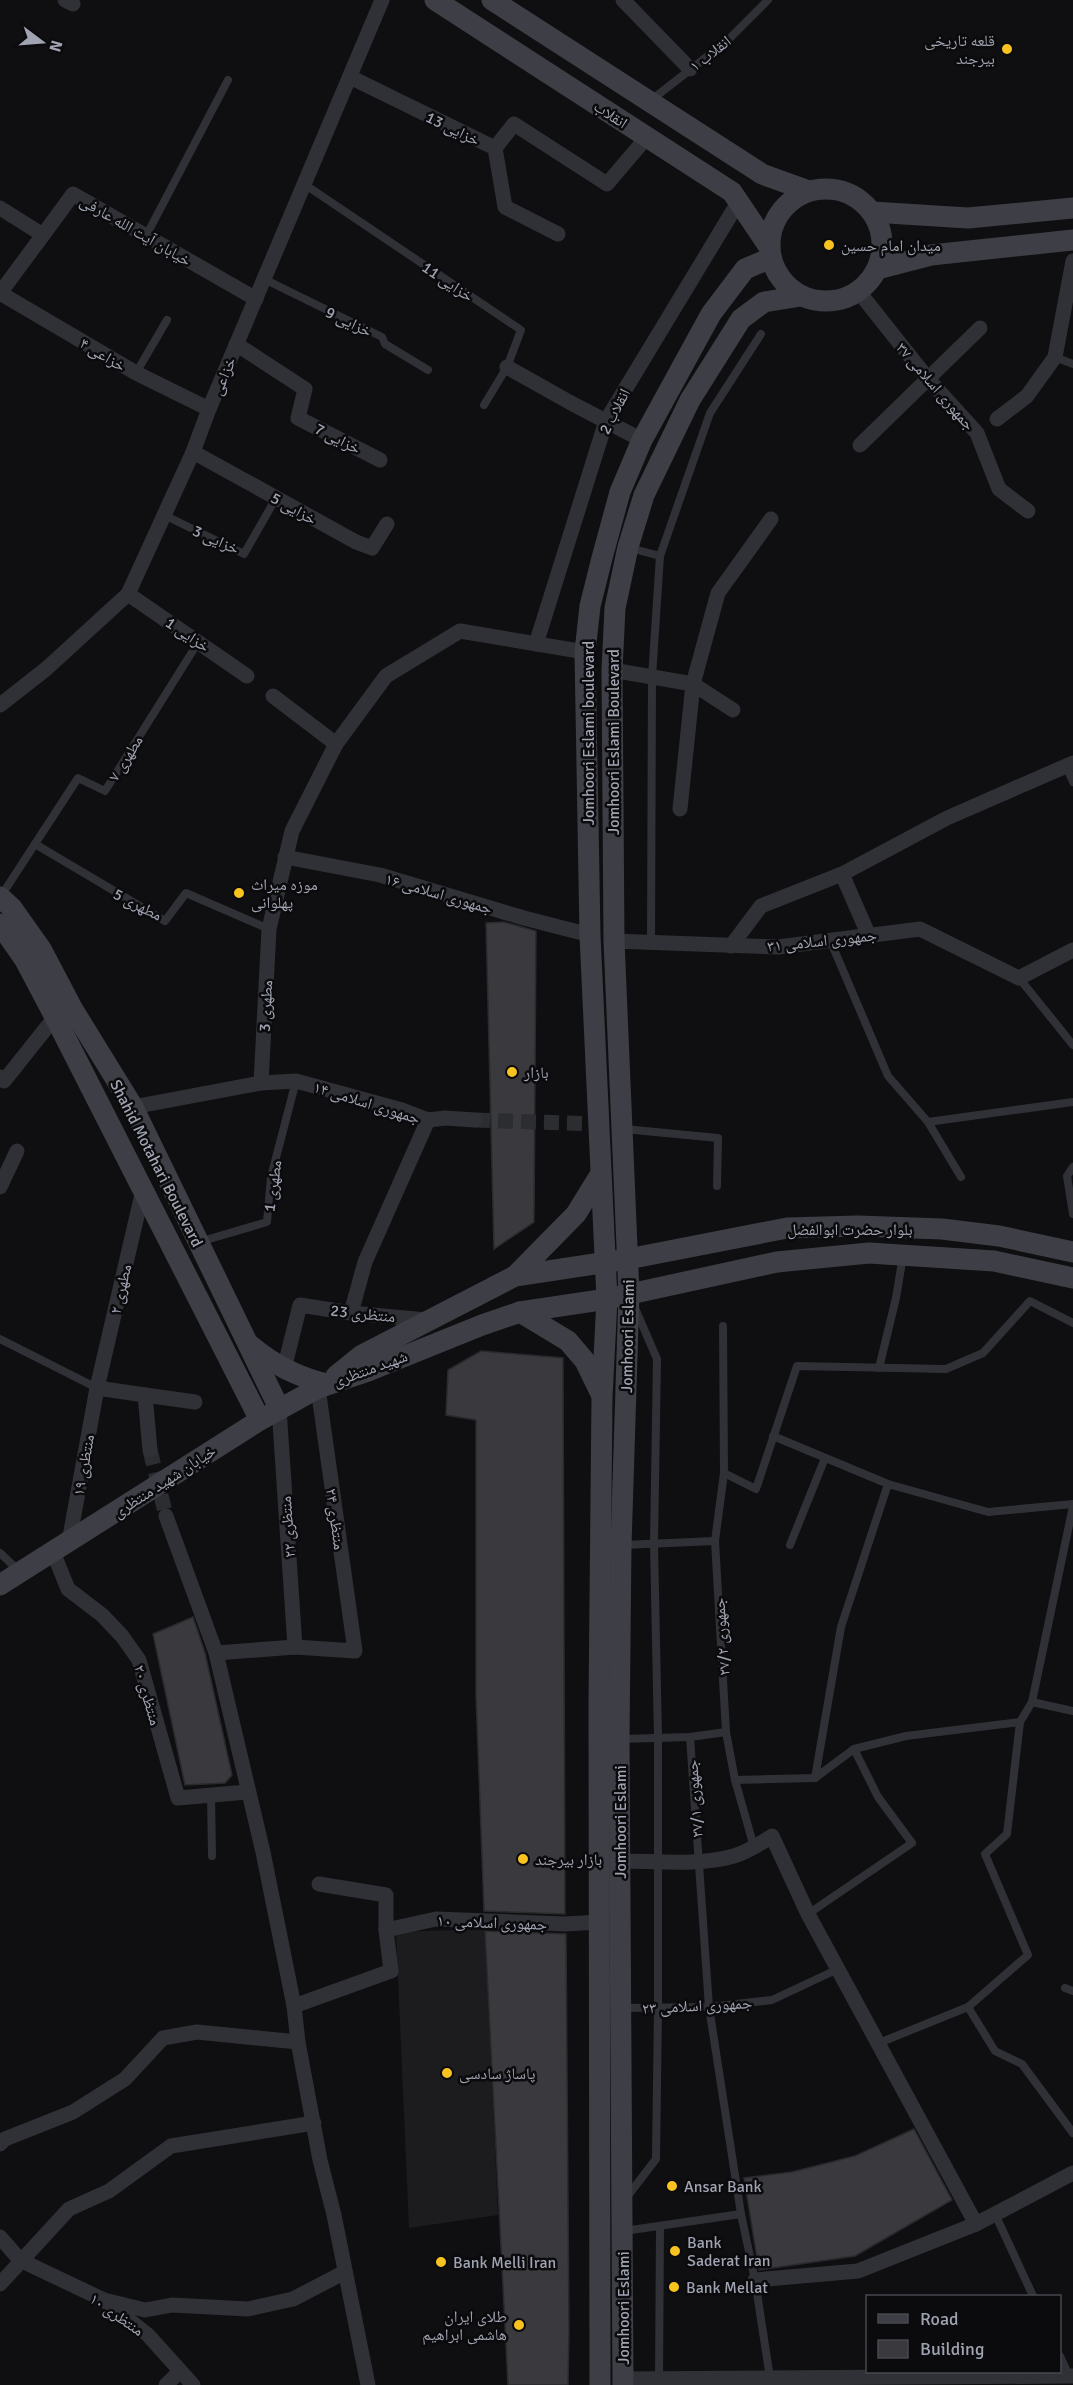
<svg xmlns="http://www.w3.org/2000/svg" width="1073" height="2385" viewBox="0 0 1073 2385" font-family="Signika,'Noto Naskh Arabic',sans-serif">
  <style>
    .built { fill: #1c1b1e }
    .building { fill: #39393e; stroke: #2a292d; stroke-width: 1.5 }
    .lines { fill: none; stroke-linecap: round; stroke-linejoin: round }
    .street-tunnel { stroke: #2c2d31; stroke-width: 15; stroke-dasharray: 15 8; stroke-linecap: butt }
    .lane { stroke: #303136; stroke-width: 8 }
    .street { stroke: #303136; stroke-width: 15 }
    .secondary { stroke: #3e3f46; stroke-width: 21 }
    .poi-dot { fill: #f9c31f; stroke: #0b0a0c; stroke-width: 2 }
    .labels { text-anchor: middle; stroke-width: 5; stroke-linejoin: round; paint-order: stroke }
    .poi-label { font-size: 16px; fill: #a0a4b2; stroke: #0b0a0c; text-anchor: start }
    .street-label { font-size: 16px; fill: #a0a4b2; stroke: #0b0a0c }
  </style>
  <rect width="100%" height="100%" fill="#0f0f11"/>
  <path class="built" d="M485 1929 498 2215 409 2228 396 1932Z"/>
  <g class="building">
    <path d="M504 922 536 931 534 1222 494 1249 486 923Z"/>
    <path d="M481 1351 563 1358 565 1914 484 1911 476 1695V1420L446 1415 448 1370Z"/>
    <path d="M193 1617 205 1653 232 1775 225 1783 185 1785 153 1634Z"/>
    <path d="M485 1931 566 1934 569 2331 568 2385H508Z"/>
    <path d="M914 2129 952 2200 855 2256 759 2270 744 2178 792 2172 855 2156Z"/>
  </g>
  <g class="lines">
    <g class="street-tunnel">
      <path d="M475 1120 599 1124"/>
      <path d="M150 1450 166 1516"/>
    </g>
    <g class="lane">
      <path d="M650 101 727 41 768 0"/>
      <path d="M304 184 521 330 507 367 484 405"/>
      <path d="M146 236 228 80"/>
      <path d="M264 279 382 337 385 344 428 370"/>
      <path d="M1055 357 1073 364"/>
      <path d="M136 373 167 320"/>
      <path d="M164 515 244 554 276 498"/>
      <path d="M630 548 660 556"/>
      <path d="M1066 766 1073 782"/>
      <path d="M35 844 165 921 186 893 269 929"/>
      <path d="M1 896 78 778 105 791 199 641"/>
      <path d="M830 940 888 1076 928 1122 961 1177"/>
      <path d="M651 943 652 677 660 556 710 413 761 334"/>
      <path d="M1019 978 1073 1045"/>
      <path d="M928 1122 1073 1102"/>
      <path d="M624 1129 718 1138 717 1186"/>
      <path d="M1073 1167 1067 1176 1073 1214"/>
      <path d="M199 1242 267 1222 271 1177 296 1081"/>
      <path d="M723 1326 724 1473 715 1541 726 1732 735 1780 754 1847"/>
      <path d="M0 1339 97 1388"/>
      <path d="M879 1368 896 1298 903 1256"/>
      <path d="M773 1436 888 1484 988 1512 1073 1504"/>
      <path d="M724 1473 756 1489 797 1366 946 1369 983 1353 1030 1301 1073 1323"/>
      <path d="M623 1545 715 1541"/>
      <path d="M790 1545 825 1458"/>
      <path d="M0 1553 20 1572"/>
      <path d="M1032 1702 1073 1711"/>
      <path d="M690 1737 709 2007 741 2214 755 2280 770 2378"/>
      <path d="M620 1739 690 1737 726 1732"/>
      <path d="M815 1778 854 1749 906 1736 1020 1722"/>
      <path d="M735 1780 815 1778 841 1627 888 1484"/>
      <path d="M211 1795 212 1856"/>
      <path d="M808 1914 912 1843 878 1797 854 1749"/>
      <path d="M1065 1988 1073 1991"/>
      <path d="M968 2007 995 2051 1022 2064 1073 2133"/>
      <path d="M622 2008 709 2007 772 2000 838 1969"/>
      <path d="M879 2043 968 2007 1028 1955 985 1854 1007 1834 1020 1722 1032 1702 1073 1506"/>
      <path d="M627 2197 656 2159 658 2008V1737L654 1544 657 1359 635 1308"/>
      <path d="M995 2214 1033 2296"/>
      <path d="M624 2231 741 2214"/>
      <path d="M1060 2356 1069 2376"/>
      <path d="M659 2381 660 2226"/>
    </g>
    <g class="street">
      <path d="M65 0 73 4"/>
      <path d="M623 0 690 69"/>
      <path d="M350 77 495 148 514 124 607 184 647 137"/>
      <path d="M495 148 505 207 558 234"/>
      <path d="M0 208 43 235 73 194 256 299"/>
      <path d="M43 235 0 293 136 373 209 409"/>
      <path d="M859 292 928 379 977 433 999 489 1028 511"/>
      <path d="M236 344 305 389 298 418 380 460"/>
      <path d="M507 367 571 403 642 440"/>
      <path d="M997 419 1027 396 1055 357 1073 261"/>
      <path d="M860 445 980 328"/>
      <path d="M193 452 356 542 372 548 387 524"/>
      <path d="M128 594 247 676"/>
      <path d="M536 644 606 421 739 201"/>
      <path d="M612 670 693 684 733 710"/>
      <path d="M0 705 46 669 128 594 193 452 209 409 382 0"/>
      <path d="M336 744 386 676 460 631 585 652"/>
      <path d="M680 809 693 684 718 593 771 519"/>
      <path d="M285 857 380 875 524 918 590 935"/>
      <path d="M842 874 947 818 1073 763"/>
      <path d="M614 941 778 947 920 929 1019 978 1073 950"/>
      <path d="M731 946 761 906 842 874 869 936"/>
      <path d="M0 1077 4 1081 55 1017"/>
      <path d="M261 1083 269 929 292 831 336 744 273 696"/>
      <path d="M133 1107 261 1083 296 1081 402 1110 428 1120 445 1118 475 1120"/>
      <path d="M0 1187 17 1151"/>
      <path d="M351 1313 365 1262 428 1120"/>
      <path d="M284 1369 300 1305 351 1313 427 1320"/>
      <path d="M97 1388 145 1395 150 1450"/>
      <path d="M145 1395 195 1402"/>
      <path d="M279 1408 295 1647"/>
      <path d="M166 1516 216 1653 263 1852 294 2006 298 2042 320 2160 334 2215 368 2385"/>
      <path d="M69 1542 97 1388 143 1190"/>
      <path d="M53 1552 68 1589 102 1615 122 1636 139 1660 178 1798 247 1792"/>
      <path d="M216 1653 295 1647 355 1651 318 1388"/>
      <path d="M620 1861C656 1861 699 1866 734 1856 747 1852 760 1844 772 1836L808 1914 976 2224 1073 2173"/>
      <path d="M319 1884 386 1895V1930"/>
      <path d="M294 2006 391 1971 386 1930 436 1919 565 1924 600 1922"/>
      <path d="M0 2144 5 2139 73 2112 125 2079 163 2038 197 2032 298 2042"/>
      <path d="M0 2237 20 2260 104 2300 148 2335 193 2385"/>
      <path d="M755 2280 858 2271 976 2224"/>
      <path d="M0 2284 69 2209 109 2191 171 2146 314 2123"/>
      <path d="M104 2300 145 2310 172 2305 248 2309 293 2299 345 2272"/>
      <path d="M623 2379 1073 2376"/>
      <path d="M166 2385 180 2371"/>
    </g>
    <g class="secondary">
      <path d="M435 0 732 192 769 247"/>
      <path d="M492 0 762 174 809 191"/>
      <circle cx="826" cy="245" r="56"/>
      <path d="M872 212 968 218 1073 208"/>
      <path d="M877 269 931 255 1073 240"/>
      <path d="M0 897 12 908 41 949 72 1008 133 1107 279 1408"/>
      <path d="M0 924 25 960 55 1017 260 1420"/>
      <path d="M515 1276 576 1214 600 1175"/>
      <path d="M520 1312 568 1341 585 1361 601 1394"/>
      <path d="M250 1345C274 1365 296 1376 326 1384"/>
      <path d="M336 1376 362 1355 515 1276 628 1259 787 1228 858 1226 942 1229 999 1236 1073 1252"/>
      <path d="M0 1585 260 1420 318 1388 368 1371 482 1325 520 1312 607 1299 777 1262 869 1253 994 1261 1073 1278"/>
      <path d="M600 2385 599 1702 602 1397 607 1299 590 935 585 652 590 606 602 558 620 492 642 440 711 314 745 269 771 258"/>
      <path d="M623 2385 619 1739 621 1545 629 1294 614 941 612 670 615 608 628 547 644 495 690 400 741 319 764 302 801 296"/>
    </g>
  </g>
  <g class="poi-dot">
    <circle cx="1007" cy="49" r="6"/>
    <circle cx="829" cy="245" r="6"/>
    <circle cx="239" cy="893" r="6"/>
    <circle cx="512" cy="1072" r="6"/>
    <circle cx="523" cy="1859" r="6"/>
    <circle cx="447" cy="2073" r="6"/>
    <circle cx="672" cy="2186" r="6"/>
    <circle cx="675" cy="2251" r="6"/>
    <circle cx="441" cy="2262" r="6"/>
    <circle cx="674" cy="2287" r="6"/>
    <circle cx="519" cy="2325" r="6"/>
  </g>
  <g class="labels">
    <g class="poi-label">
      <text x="995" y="46" text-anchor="end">قلعه تاریخی<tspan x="995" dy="18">بیرجند</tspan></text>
      <text x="841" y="251">میدان امام حسین</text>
      <text x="251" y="890">موزه میراث<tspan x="251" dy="18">پهلوانی</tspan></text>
      <text x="524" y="1078">بازار</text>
      <text x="535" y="1865">بازار بیرجند</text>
      <text x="459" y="2079">پاساژ سادسی</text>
      <text x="684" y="2192">Ansar Bank</text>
      <text x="687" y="2248">Bank<tspan x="687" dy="18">Saderat Iran</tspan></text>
      <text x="453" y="2268">Bank Melli Iran</text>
      <text x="686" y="2293">Bank Mellat</text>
      <text x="507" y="2322" text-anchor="end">طلای ایران<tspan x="507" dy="18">هاشمی ابراهیم</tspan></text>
    </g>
    <g class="street-label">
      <text transform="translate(710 53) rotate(-38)" y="6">انقلاب ۱</text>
      <text transform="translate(611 114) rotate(33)" y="6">انقلاب</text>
      <text transform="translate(453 128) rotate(26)" y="6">خزایی 13</text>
      <text transform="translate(136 230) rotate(30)" y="6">خیابان آیت الله عارفی</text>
      <text transform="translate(448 281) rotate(34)" y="6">خزایی 11</text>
      <text transform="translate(349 321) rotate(26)" y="6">خزایی 9</text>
      <text transform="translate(103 354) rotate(31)" y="6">خزاعی ۴</text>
      <text transform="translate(223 376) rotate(-67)" y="6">خزاعی</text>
      <text transform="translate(936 386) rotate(49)" y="6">جمهوری اسلامی ۳۷</text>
      <text transform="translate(614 411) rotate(-63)" y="6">انقلاب 2</text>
      <text transform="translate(338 438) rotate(27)" y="6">خزایی 7</text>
      <text transform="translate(294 508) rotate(29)" y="6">خزایی 5</text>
      <text transform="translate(216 539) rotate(24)" y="6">خزایی 3</text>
      <text transform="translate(188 634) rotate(34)" y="6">خزایی 1</text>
      <text transform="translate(588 733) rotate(-90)" y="6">Jomhoori Eslami boulevard</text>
      <text transform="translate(613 742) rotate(-90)" y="6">Jomhoori Eslami Boulevard</text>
      <text transform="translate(125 758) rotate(-58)" y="6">مطهری ۷</text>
      <text transform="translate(439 893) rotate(16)" y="6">جمهوری اسلامی ۱۶</text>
      <text transform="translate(138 904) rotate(27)" y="6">مطهری 5</text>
      <text transform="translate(822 940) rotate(-6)" y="6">جمهوری اسلامی ۳۱</text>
      <text transform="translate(265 1006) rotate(-87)" y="6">مطهری 3</text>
      <text transform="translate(367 1102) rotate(17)" y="6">جمهوری اسلامی ۱۴</text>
      <text transform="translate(157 1163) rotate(63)" y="6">Shahid Motahari Boulevard</text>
      <text transform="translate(272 1186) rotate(-82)" y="6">مطهری 1</text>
      <text x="850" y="1235">بلوار حضرت ابوالفضل</text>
      <text transform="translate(120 1289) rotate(-77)" y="6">مطهری ۲</text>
      <text transform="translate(363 1313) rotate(6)" y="6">منتظری 23</text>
      <text transform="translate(627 1336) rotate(-89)" y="6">Jomhoori Eslami</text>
      <text transform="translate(370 1368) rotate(-20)" y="6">شهید منتظری</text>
      <text transform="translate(83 1465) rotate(-80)" y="6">منتظری ۱۹</text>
      <text transform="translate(164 1481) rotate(-33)" y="6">خیابان شهید منتظری</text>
      <text transform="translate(336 1519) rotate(82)" y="6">منتظری ۲۴</text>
      <text transform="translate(287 1527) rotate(-94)" y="6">منتظری ۲۲</text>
      <text transform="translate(721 1637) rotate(-94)" y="6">جمهوری ۲۷/۲</text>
      <text transform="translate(148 1695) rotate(74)" y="6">منتظری ۲۰</text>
      <text transform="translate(694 1799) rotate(-94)" y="6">جمهوری ۲۷/۱</text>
      <text transform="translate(620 1822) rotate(-90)" y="6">Jomhoori Eslami</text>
      <text transform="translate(492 1922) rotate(2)" y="6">جمهوری اسلامی ۱۰</text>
      <text transform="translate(697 2005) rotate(-3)" y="6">جمهوری اسلامی ۲۳</text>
      <text transform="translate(623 2308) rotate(-90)" y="6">Jomhoori Eslami</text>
      <text transform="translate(117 2314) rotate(35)" y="6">منتظری ۱۰</text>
    </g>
  </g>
  <rect x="866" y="2295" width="195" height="78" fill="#0b0a0c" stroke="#47484e" stroke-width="1.5"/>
  <rect x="878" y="2314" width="30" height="9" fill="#3e3f46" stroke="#47484e" stroke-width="1.5"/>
  <text x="920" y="2325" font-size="18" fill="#a0a4b2">Road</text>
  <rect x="878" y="2340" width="30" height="18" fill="#39393e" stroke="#47484e" stroke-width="1.5"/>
  <text x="920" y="2355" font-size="18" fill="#a0a4b2">Building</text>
  <g transform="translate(42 42) rotate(106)" stroke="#0b0a0c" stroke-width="4.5" paint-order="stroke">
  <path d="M0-4.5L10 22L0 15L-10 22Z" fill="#a0a4b2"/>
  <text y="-9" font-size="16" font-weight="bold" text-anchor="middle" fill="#a0a4b2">N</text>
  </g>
</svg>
